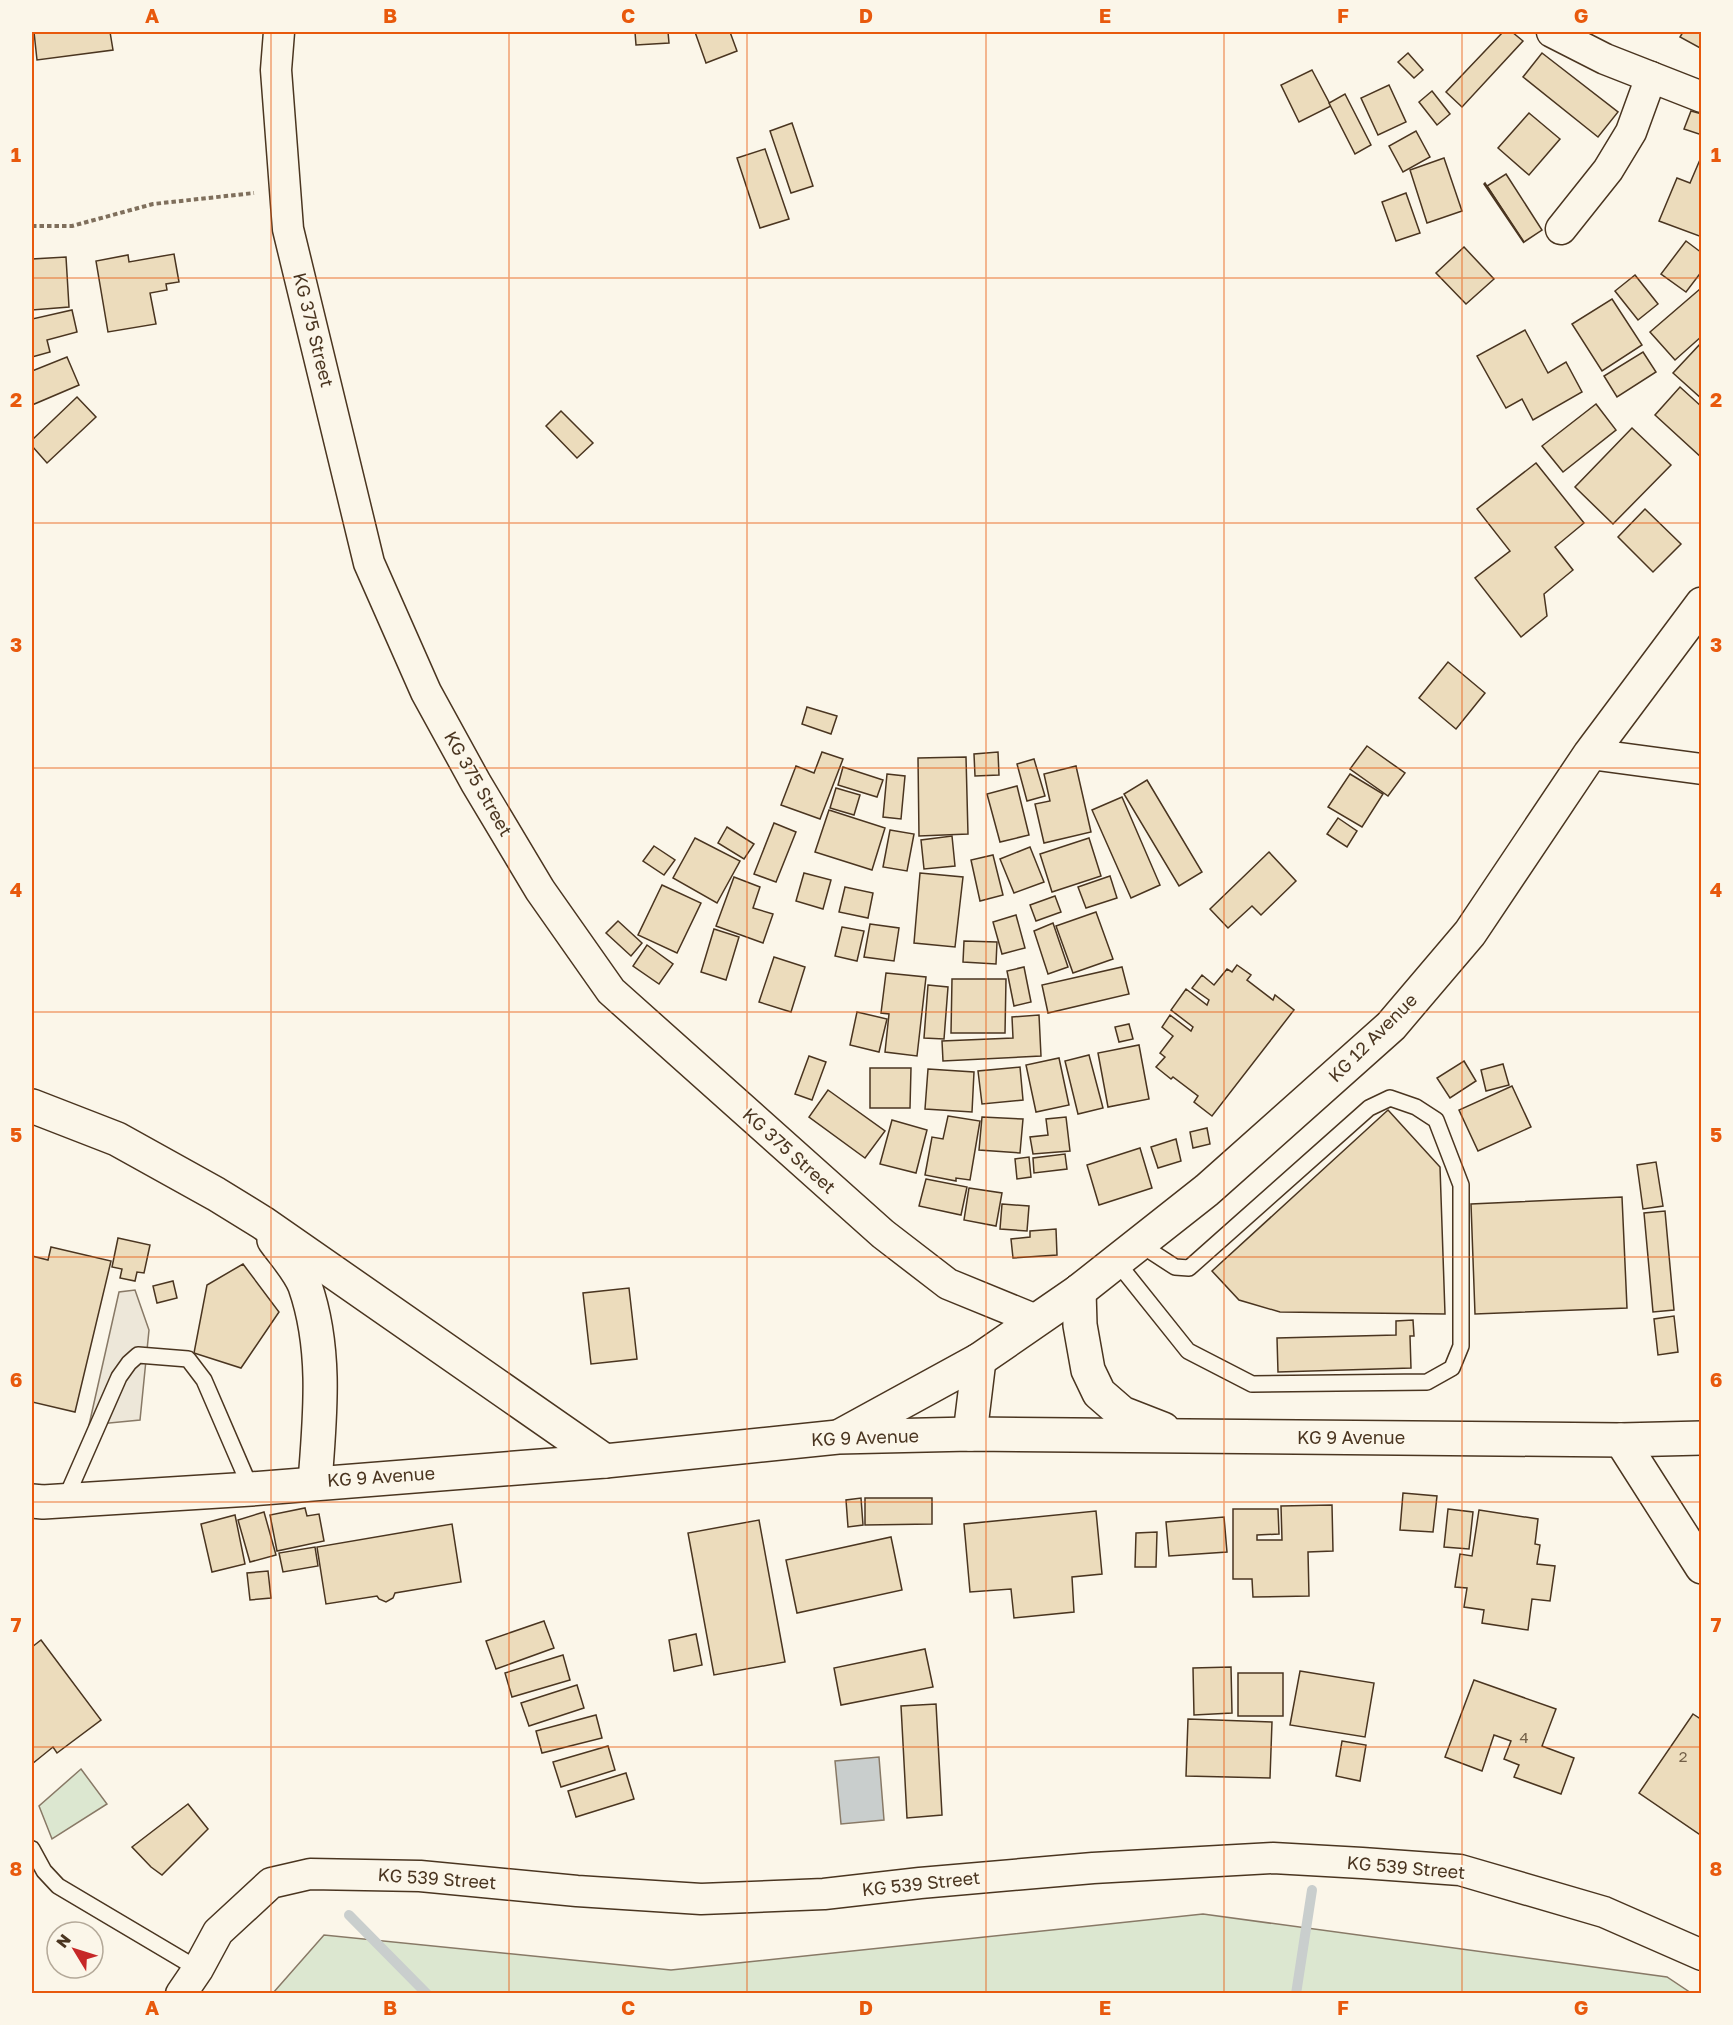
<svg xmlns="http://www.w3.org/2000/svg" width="1733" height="2025" viewBox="0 0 1733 2025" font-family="'Golos Text',sans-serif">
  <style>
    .green { fill: #dce7d0; stroke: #887966; stroke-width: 1.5 }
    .parking { fill: #ede7d9; stroke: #887966; stroke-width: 1.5 }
    .water { fill: #c9cecd; stroke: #887966; stroke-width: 1.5 }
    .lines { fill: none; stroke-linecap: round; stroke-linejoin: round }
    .stream { stroke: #c9cecd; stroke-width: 10 }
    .building { fill: #ecdcbc; stroke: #4a3520; stroke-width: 1.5 }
    .lane-casing { stroke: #4a3520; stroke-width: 18 }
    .street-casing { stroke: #4a3520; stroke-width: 33 }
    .secondary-casing { stroke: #4a3520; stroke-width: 36 }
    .path { stroke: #7f6f5c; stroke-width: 4; stroke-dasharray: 4.5 3; stroke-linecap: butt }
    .lane { stroke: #fbf6e9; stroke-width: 15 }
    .street { stroke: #fbf6e9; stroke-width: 30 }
    .secondary { stroke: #fbf6e9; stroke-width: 33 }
    .grid { fill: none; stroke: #e8590c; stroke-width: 1.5; stroke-opacity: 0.55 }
    .labels { text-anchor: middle; stroke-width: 4.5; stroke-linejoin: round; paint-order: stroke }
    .number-label { font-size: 15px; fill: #725f47 }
    .street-label { font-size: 18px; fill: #4a3520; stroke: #fbf6e9 }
    .neatline { fill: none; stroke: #e8590c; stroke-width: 2 }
    .grid-label { font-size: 20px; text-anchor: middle; font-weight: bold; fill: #e8590c }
  </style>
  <rect width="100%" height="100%" fill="#fbf6e9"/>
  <g class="green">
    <path d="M81 1769 107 1804 52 1839 39 1806Z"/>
    <path d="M1203 1914 1667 1977 1691 1993H273L324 1935 671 1970Z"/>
  </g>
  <path class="parking" d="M135 1290 149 1330 140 1420 89 1425 119 1292Z"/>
  <path class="water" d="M879 1757 884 1820 841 1824 835 1761Z"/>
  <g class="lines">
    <g class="stream">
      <path d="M349 1915 427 1994"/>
      <path d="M1296 1994 1312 1890"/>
    </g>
  </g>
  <g class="building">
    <path d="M34 32H110L113 50 37 60Z"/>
    <path d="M635 32H668L669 43 636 45Z"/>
    <path d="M695 32H730L737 51 706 63Z"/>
    <path d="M1503 32H1512L1523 41 1462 107 1446 92Z"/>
    <path d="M1683 32H1702V49L1680 37Z"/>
    <path d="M1408 53 1423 70 1414 78 1398 62Z"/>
    <path d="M1542 53 1618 112 1598 137 1523 77Z"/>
    <path d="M1312 70 1331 106 1299 122 1281 85Z"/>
    <path d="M1389 85 1406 122 1378 135 1361 98Z"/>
    <path d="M1432 91 1450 114 1437 125 1419 102Z"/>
    <path d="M1345 94 1371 145 1355 154 1329 103Z"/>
    <path d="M1691 111 1702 114V135L1684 129Z"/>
    <path d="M1529 113 1560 139 1529 175 1498 148Z"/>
    <path d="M792 123 813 186 791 193 770 131Z"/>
    <path d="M1416 131 1430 157 1403 172 1389 146Z"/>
    <path d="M765 149 789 219 760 228 737 158Z"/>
    <path d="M1702 155V237L1659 221 1677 178 1690 183Z"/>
    <path d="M1444 158 1462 211 1427 223 1410 170Z"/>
    <path d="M1506 174 1542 230 1524 242 1487 186Z"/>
    <path d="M1485 183 1524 243 1484 184Z"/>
    <path d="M1406 193 1420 233 1396 241 1382 202Z"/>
    <path d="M1686 241 1702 253V271L1686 292 1661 274Z"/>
    <path d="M1464 247 1494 279 1466 304 1436 273Z"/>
    <path d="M174 254 179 282 166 284 167 290 150 293 156 324 108 332 96 261 128 255 129 262Z"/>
    <path d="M66 257 69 307 32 310V259Z"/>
    <path d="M1635 275 1658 304 1638 320 1615 291Z"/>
    <path d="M1700 289 1702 336 1675 360 1650 332Z"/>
    <path d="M1612 299 1642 345 1602 371 1572 324Z"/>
    <path d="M72 310 77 332 47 340 50 352 32 357V319Z"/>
    <path d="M1525 330 1548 373 1566 362 1582 392 1533 420 1522 399 1506 408 1477 356Z"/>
    <path d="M1702 342V399L1673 373Z"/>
    <path d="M1643 352 1656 372 1617 397 1604 376Z"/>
    <path d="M67 357 79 385 32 405V371Z"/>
    <path d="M1680 387 1702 407V458L1655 415Z"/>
    <path d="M77 397 96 417 47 463 32 446V440Z"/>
    <path d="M1596 404 1616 430 1563 472 1542 446Z"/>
    <path d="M561 411 593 443 577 458 546 426Z"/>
    <path d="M1632 428 1671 465 1613 524 1575 487Z"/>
    <path d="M1536 463 1584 523 1555 547 1573 570 1544 594 1547 616 1521 637 1475 578 1510 551 1477 509Z"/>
    <path d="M1645 509 1681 544 1653 572 1618 537Z"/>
    <path d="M1448 662 1485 693 1456 729 1419 698Z"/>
    <path d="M807 707 837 716 831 734 802 724Z"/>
    <path d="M1367 746 1405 773 1388 796 1350 769Z"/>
    <path d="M822 752 843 759 820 819 781 805 796 766 814 773Z"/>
    <path d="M998 752 999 775 975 776 974 754Z"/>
    <path d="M966 757 968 834 919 836 918 758Z"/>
    <path d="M1034 759 1045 796 1027 801 1017 764Z"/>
    <path d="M1076 766 1091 832 1044 843 1035 804 1050 801 1044 774Z"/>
    <path d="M843 767 883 780 877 797 838 785Z"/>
    <path d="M887 774 905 776 901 819 883 817Z"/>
    <path d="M1350 774 1383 794 1362 827 1328 807Z"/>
    <path d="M1147 780 1202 872 1179 886 1124 794Z"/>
    <path d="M1017 786 1029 835 1000 842 987 794Z"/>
    <path d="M836 788 860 795 854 815 830 808Z"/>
    <path d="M1122 797 1160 885 1131 898 1092 810Z"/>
    <path d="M829 810 885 828 872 870 815 852Z"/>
    <path d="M1338 818 1357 831 1347 847 1327 834Z"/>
    <path d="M774 823 796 832 776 882 754 874Z"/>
    <path d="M727 827 754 844 744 859 718 843Z"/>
    <path d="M890 830 914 834 907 871 883 867Z"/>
    <path d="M952 836 955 866 924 869 921 840Z"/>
    <path d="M695 838 740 861 717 903 673 878Z"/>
    <path d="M1089 838 1101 876 1052 892 1040 854Z"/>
    <path d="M654 846 675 860 664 875 643 861Z"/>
    <path d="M1030 847 1044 882 1014 893 1000 859Z"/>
    <path d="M1269 852 1296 881 1261 915 1252 906 1228 928 1210 909Z"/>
    <path d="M993 855 1003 895 980 901 971 860Z"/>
    <path d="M804 873 831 880 823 909 796 901Z"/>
    <path d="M920 873 963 877 955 947 914 943Z"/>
    <path d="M1110 876 1117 898 1086 908 1078 887Z"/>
    <path d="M734 877 760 887 753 908 773 914 763 943 716 926Z"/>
    <path d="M662 885 701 903 677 953 638 935Z"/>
    <path d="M845 887 873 893 868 918 839 912Z"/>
    <path d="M1055 896 1061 912 1036 921 1030 905Z"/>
    <path d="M1096 912 1113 959 1073 973 1056 926Z"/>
    <path d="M1016 915 1025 948 1002 954 993 922Z"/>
    <path d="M618 921 642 943 631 956 606 933Z"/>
    <path d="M1053 923 1068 967 1048 974 1034 931Z"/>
    <path d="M870 924 899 928 894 961 864 957Z"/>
    <path d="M842 927 864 931 857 961 835 956Z"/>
    <path d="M714 929 739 937 726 980 701 972Z"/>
    <path d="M964 941 997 942 996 964 963 962Z"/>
    <path d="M647 945 673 964 659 984 633 966Z"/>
    <path d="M774 957 805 967 791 1012 759 1002Z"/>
    <path d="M1237 965 1251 975 1247 980 1273 1000 1275 995 1294 1010 1212 1116 1194 1102 1198 1096 1173 1077 1171 1079 1156 1067 1165 1057 1160 1053 1173 1036 1162 1027 1170 1015 1191 1031 1193 1027 1171 1010 1186 989 1207 1005 1209 1000 1192 988 1202 975 1214 985 1227 969 1232 972Z"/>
    <path d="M1024 967 1031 1002 1014 1006 1007 971Z"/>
    <path d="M1122 967 1129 994 1048 1013 1042 985Z"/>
    <path d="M886 973 926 977 917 1056 885 1052 889 1014 881 1013Z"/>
    <path d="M952 979H1006L1005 1033H951Z"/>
    <path d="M928 985 948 987 944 1039 924 1038Z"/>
    <path d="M857 1012 887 1019 879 1052 850 1045Z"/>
    <path d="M1039 1015 1041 1056 943 1061 942 1041 1013 1038 1012 1017Z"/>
    <path d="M1129 1024 1133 1039 1119 1042 1115 1027Z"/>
    <path d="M1139 1045 1149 1099 1108 1107 1098 1053Z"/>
    <path d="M1089 1055 1103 1108 1078 1114 1065 1061Z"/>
    <path d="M809 1056 826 1062 812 1100 795 1094Z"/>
    <path d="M1059 1058 1069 1105 1036 1112 1026 1065Z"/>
    <path d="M1464 1061 1476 1081 1450 1098 1437 1078Z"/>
    <path d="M1503 1064 1509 1085 1486 1091 1481 1070Z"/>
    <path d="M1020 1067 1023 1100 982 1104 978 1071Z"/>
    <path d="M870 1068H911L910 1108H870Z"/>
    <path d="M928 1069 974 1072 972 1112 925 1109Z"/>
    <path d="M1512 1086 1531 1127 1478 1151 1459 1110Z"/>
    <path d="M828 1090 885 1131 865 1158 809 1117Z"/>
    <path d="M1388 1110 1440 1167 1445 1314 1280 1312 1239 1300 1212 1271Z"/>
    <path d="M948 1116 980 1121 970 1180 956 1178V1181L925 1175 932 1137 943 1139Z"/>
    <path d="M982 1117 1023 1119 1020 1153 979 1150Z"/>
    <path d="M1066 1117 1070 1151 1033 1154 1030 1137 1048 1135 1046 1119Z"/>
    <path d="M892 1120 927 1130 916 1173 880 1164Z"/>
    <path d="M1207 1128 1210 1144 1193 1148 1190 1132Z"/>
    <path d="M1176 1139 1181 1161 1158 1168 1151 1147Z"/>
    <path d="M1140 1148 1152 1188 1099 1205 1087 1165Z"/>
    <path d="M1065 1154 1067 1169 1034 1173 1033 1158Z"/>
    <path d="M1029 1157 1031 1177 1017 1179 1015 1159Z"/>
    <path d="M1656 1162 1663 1206 1643 1209 1637 1165Z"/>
    <path d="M926 1179 967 1187 961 1215 919 1206Z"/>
    <path d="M969 1188 1002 1193 996 1226 964 1220Z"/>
    <path d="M1622 1197 1627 1308 1475 1314 1471 1204Z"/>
    <path d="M1002 1204 1029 1206 1027 1231 1000 1229Z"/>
    <path d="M1665 1211 1674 1310 1653 1312 1644 1213Z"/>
    <path d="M1056 1229 1057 1255 1013 1258 1011 1239 1030 1237V1231Z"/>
    <path d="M118 1238 150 1245 144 1273 137 1272 135 1281 120 1278 122 1269 112 1267Z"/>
    <path d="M51 1247 111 1261 75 1412 32 1402V1256L48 1260Z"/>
    <path d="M243 1264 279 1312 241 1368 194 1353 207 1285Z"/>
    <path d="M173 1281 177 1298 157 1303 153 1286Z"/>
    <path d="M629 1288 637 1359 591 1364 583 1293Z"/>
    <path d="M1674 1316 1678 1352 1658 1355 1654 1319Z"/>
    <path d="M1413 1320 1414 1336H1410L1411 1368 1278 1372 1277 1338 1396 1335V1321Z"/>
    <path d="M1403 1493 1437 1496 1433 1532 1400 1530Z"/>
    <path d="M861 1498 863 1525 848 1527 846 1500Z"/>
    <path d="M865 1498H932V1524L865 1525Z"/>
    <path d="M1332 1505 1333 1551 1308 1552 1309 1596 1253 1597 1252 1579H1233V1509H1278L1279 1534 1257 1535V1540H1282L1281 1506Z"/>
    <path d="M305 1508 307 1516 319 1514 324 1541 277 1551 270 1515Z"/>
    <path d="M1448 1509 1473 1512 1469 1549 1444 1547Z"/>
    <path d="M1479 1510 1538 1519 1535 1544 1540 1545 1537 1564 1555 1566 1550 1601 1532 1599 1528 1630 1482 1623 1484 1610 1464 1607 1467 1588 1455 1587 1460 1554 1472 1556Z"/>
    <path d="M1096 1511 1102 1574 1072 1577 1074 1612 1014 1618 1011 1589 970 1592 964 1524Z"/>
    <path d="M264 1512 276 1555 250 1562 238 1520Z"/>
    <path d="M235 1515 245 1564 212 1572 201 1524Z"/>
    <path d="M1224 1517 1227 1552 1169 1556 1166 1522Z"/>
    <path d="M759 1520 785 1662 714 1675 688 1533Z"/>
    <path d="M452 1524 461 1582 395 1593 393 1598 386 1602 379 1599 377 1596 326 1604 317 1547Z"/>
    <path d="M1157 1532 1156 1567H1135L1136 1533Z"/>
    <path d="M891 1537 902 1590 797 1613 786 1560Z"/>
    <path d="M315 1547 318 1566 283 1572 279 1553Z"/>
    <path d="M268 1571 271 1598 250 1600 247 1573Z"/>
    <path d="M544 1621 554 1648 496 1669 486 1641Z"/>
    <path d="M696 1634 702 1665 674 1671 669 1640Z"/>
    <path d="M41 1640 101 1720 57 1753 53 1747 32 1764V1647Z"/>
    <path d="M925 1649 933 1687 841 1705 834 1668Z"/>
    <path d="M563 1655 570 1680 512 1697 505 1673Z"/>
    <path d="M1231 1667 1232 1713 1194 1715 1193 1668Z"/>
    <path d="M1300 1671 1374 1683 1365 1737 1290 1725Z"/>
    <rect x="1238" y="1673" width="45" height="43"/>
    <path d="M1474 1680 1556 1709 1542 1746 1574 1758 1561 1794 1514 1777 1519 1765 1504 1759 1511 1741 1494 1735 1482 1771 1445 1757Z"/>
    <path d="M577 1685 584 1708 529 1726 521 1703Z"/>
    <path d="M936 1704 942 1815 907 1818 901 1706Z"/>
    <path d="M1693 1714 1702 1720V1836L1639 1793Z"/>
    <path d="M596 1715 602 1738 542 1753 536 1731Z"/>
    <path d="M1188 1719 1272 1722 1270 1778 1186 1776Z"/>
    <path d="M1342 1741 1366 1745 1360 1781 1336 1776Z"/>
    <path d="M608 1746 615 1770 561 1787 553 1762Z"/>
    <path d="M626 1773 634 1799 576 1817 568 1791Z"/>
    <path d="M188 1804 208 1829 162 1875 151 1867 132 1847Z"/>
  </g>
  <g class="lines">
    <defs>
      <g id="lane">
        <path d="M1116 1261 1188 1351 1252 1384 1427 1382 1452 1368 1461 1346V1185L1436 1120 1416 1107 1390 1098 1369 1108 1189 1268 1175 1267 1138 1243"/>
        <path d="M65 1500 119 1377 129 1363 138 1355 188 1359 204 1380 251 1489"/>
        <path d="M32 1849 44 1871 58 1886 198 1969"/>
      </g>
      <g id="street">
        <path d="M279 32 276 70 288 229 369 563 426 692 476 783 540 890 611 991 883 1234 948 1284 1036 1320"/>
        <path d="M1552 32 1605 59 1702 97"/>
        <path d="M1561 229 1608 170 1631 132 1651 77"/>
        <path d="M1590 754 1702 769"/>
        <path d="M181 1994 198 1969 218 1932 271 1883 310 1874 420 1876 577 1891 701 1899 824 1894 920 1883 1093 1868 1273 1858 1362 1863 1460 1870 1604 1912 1702 1955"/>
      </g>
      <g id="secondary">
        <path d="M32 1106 117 1139 216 1194 263 1223 605 1461"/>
        <path d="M274 1240C284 1254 299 1270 305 1286 327 1349 320 1417 315 1482"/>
        <path d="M1079 1291 1080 1325 1088 1370 1099 1393 1122 1413 1163 1429"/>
        <path d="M970 1434 979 1360"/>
        <path d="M842 1435 979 1360 1079 1291 1207 1190 1391 1026 1470 933 1590 754 1702 604"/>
        <path d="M1621 1440 1702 1567"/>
        <path d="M32 1501 43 1502 251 1489 605 1461 838 1437 970 1434 1621 1440 1702 1438"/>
      </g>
    </defs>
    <use href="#lane" class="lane-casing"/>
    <use href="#street" class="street-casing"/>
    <use href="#secondary" class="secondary-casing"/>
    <path class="path" d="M32 226H72L153 204 254 193"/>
    <use href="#lane" class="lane"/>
    <use href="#street" class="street"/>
    <use href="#secondary" class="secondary"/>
  </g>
  <path class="grid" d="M271 32V1994M509 32V1994M747 32V1994M986 32V1994M1224 32V1994M1462 32V1994M32 278H1702M32 523H1702M32 768H1702M32 1012H1702M32 1257H1702M32 1502H1702M32 1747H1702"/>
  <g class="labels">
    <g class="number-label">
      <text x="1524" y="1743">4</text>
      <text x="1683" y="1762">2</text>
    </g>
    <g class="street-label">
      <text transform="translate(313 330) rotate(76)" y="6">KG 375 Street</text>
      <text transform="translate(478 784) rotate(60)" y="6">KG 375 Street</text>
      <text transform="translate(1373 1038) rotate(-45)" y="6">KG 12 Avenue</text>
      <text transform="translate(789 1151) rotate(42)" y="6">KG 375 Street</text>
      <text transform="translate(865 1438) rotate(-2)" y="6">KG 9 Avenue</text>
      <text x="1351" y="1444">KG 9 Avenue</text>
      <text transform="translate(381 1477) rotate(-4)" y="6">KG 9 Avenue</text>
      <text transform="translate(1406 1868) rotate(5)" y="6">KG 539 Street</text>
      <text transform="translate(437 1879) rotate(4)" y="6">KG 539 Street</text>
      <text transform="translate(921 1884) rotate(-6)" y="6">KG 539 Street</text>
    </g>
  </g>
  <rect width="1733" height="2025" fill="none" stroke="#fbf6e9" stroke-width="66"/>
  <g transform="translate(75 1950) rotate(308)"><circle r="28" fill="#fbf6e9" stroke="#b4a999" stroke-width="1.5"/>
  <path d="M0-4.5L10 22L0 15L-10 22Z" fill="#c62828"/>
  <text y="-9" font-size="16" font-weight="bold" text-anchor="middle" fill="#4a3520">N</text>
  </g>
  <rect x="33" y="33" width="1667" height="1959" class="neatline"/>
  <g class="grid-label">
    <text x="152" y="23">A</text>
    <text x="390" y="23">B</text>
    <text x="628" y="23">C</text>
    <text x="866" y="23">D</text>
    <text x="1105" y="23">E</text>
    <text x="1343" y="23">F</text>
    <text x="1581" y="23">G</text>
    <text x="16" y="162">1</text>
    <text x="1716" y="162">1</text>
    <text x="16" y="407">2</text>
    <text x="1716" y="407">2</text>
    <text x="16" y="652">3</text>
    <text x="1716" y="652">3</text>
    <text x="16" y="897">4</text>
    <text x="1716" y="897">4</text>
    <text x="16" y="1142">5</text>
    <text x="1716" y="1142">5</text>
    <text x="16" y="1387">6</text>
    <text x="1716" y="1387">6</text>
    <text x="16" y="1632">7</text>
    <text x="1716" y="1632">7</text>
    <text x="16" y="1876">8</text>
    <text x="1716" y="1876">8</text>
    <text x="152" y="2015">A</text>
    <text x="390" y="2015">B</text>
    <text x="628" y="2015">C</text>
    <text x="866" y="2015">D</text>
    <text x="1105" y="2015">E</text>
    <text x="1343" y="2015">F</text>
    <text x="1581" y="2015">G</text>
  </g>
</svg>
